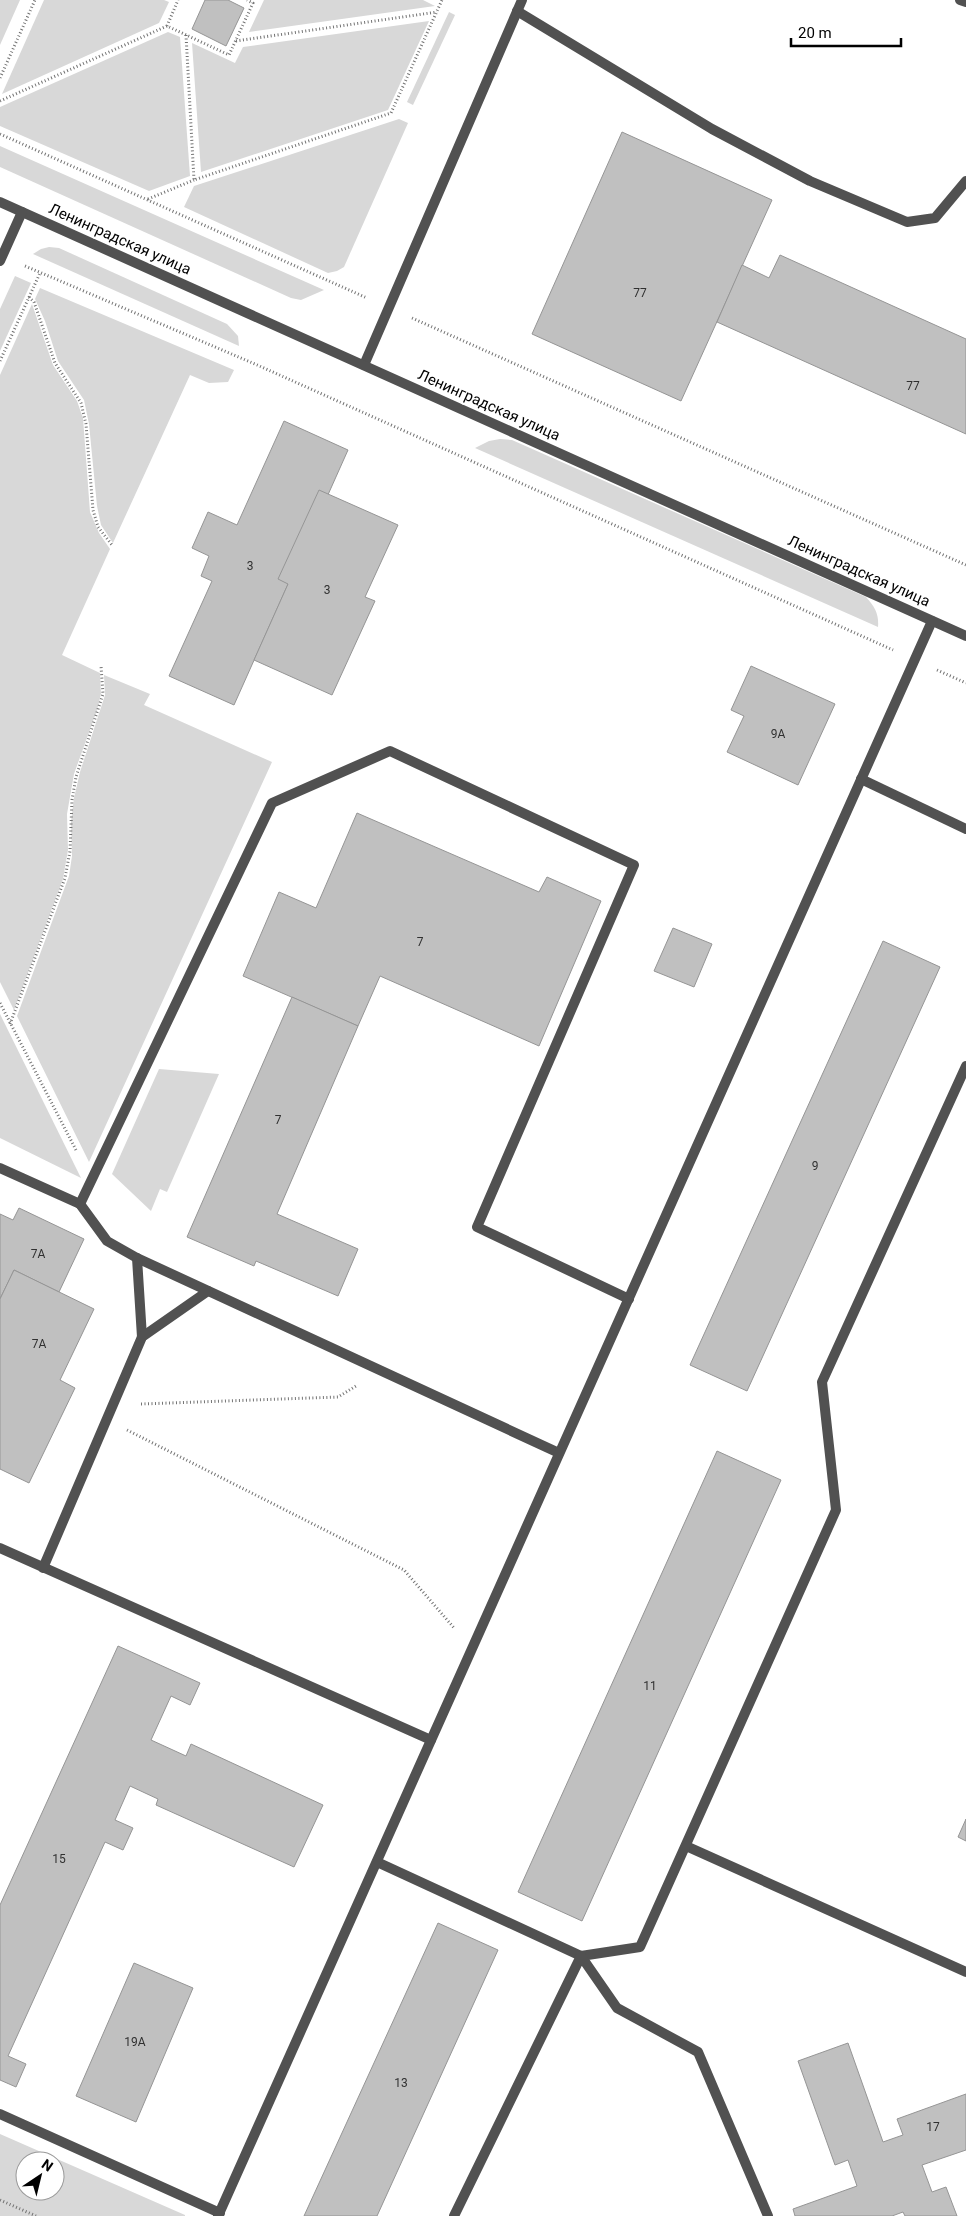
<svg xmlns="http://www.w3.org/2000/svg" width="966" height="2216" viewBox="0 0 966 2216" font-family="Roboto,sans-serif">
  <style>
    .green { fill: #d8d8d8; fill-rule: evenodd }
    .building { fill: #c0c0c0; stroke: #959595 }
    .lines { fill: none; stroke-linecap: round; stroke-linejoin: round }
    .path { stroke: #737373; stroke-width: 3; stroke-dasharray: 1 2.5; stroke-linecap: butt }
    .service { stroke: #515151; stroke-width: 10 }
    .minor { stroke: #515151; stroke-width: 10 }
    .tertiary { stroke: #515151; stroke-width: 10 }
    .labels { text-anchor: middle; stroke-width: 4.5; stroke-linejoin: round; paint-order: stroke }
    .number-label { font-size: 12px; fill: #303030 }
    .street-label { font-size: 15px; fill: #000; stroke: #fff }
  </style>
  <rect width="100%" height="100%" fill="#fff"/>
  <g class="green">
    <path d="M0 0H20L0 45Z"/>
    <path d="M44 0H164L169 2 159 23 2 94Z"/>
    <path d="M264 0H423L435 6 249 32Z"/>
    <path d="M449 12 455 15 413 105 407 102Z"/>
    <path d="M429 21 388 110 201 172 192 43 235 63 243 47Z"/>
    <path d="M168 32 180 37 190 176 149 191 0 126V107Z"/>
    <path d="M399 119 408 123 344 267 337 271 328 273 184 207 194 186Z"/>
    <path d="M0 146 324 290 301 300 291 298 0 167Z"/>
    <path d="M49 247 59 248 227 324 238 336 239 346 33 254 41 249Z"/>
    <path d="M15 276 31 283 0 351V309Z"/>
    <path d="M40 288 234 370 228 382 209 383 190 375 113 543 101 525 97 506 89 424 84 400 58 361 45 321 35 299Z"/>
    <path d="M32 304 53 365 77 401 83 418 90 512 99 533 110 549 62 655 100 673 101 694 97 710 74 774 67 814 68 850 63 879 14 1010 0 982V375Z"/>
    <path d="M500 439 512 440 866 597C875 607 879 614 878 627L475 448 489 441Z"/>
    <path d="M104 675 150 694 144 705 272 762 89 1162 17 1016 69 876 72 856 71 822 74 798 80 772 105 695Z"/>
    <path d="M0 1014 81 1178 0 1138Z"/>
    <path d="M159 1069 219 1074 167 1192 160 1189 151 1211 112 1174Z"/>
    <path d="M0 2134 185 2215V2216H0ZM25 2161H55V2191H25Z"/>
  </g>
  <g class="building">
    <path d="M205 0H228L244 8 226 46 192 29Z"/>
    <path d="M622 132 772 200 681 401 532 334Z"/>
    <path d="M780 255 966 339V434L717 322 742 265 769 278Z"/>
    <path d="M284 421 348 450 234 705 169 676 212 581 201 576 209 556 192 548 208 512 237 525Z"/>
    <path d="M319 490 398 525 365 597 375 601 332 695 254 660 288 584 278 579Z"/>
    <path d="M751 666 835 704 798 785 727 752 744 716 731 710Z"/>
    <path d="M357 813 539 892 547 877 601 901 539 1046 380 976 358 1026 243 976 279 892 316 908Z"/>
    <path d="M673 928 712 944 694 987 654 971Z"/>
    <path d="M883 941 940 967 747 1391 690 1365Z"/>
    <path d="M292 997 358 1026 277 1214 358 1249 338 1296 256 1261 254 1266 187 1237Z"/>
    <path d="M19 1208 84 1239 59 1292 14 1270 0 1299V1214L13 1220Z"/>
    <path d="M14 1270 94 1309 60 1380 75 1388 29 1483 0 1469V1299Z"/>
    <path d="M717 1451 781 1480 582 1921 518 1892Z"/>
    <path d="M118 1646 200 1683 190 1705 171 1696 151 1740 186 1756 191 1744 323 1805 294 1867 156 1805 158 1799 130 1786 115 1820 133 1828 123 1850 105 1842 8 2056 26 2064 16 2087 0 2080V1905Z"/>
    <path d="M966 1819V1841L958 1837Z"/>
    <path d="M438 1923 498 1950 377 2216H304Z"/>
    <path d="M134 1963 193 1988 136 2122 76 2096Z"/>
    <path d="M848 2043 883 2142 903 2135 897 2119 966 2094V2150L922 2165 932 2192 946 2187 957 2216H905L903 2212 892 2216H795L793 2209 857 2186 848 2160 835 2165 798 2061Z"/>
  </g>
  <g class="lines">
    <g class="path">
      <path d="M167 26 178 0"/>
      <path d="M186 35 194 180 391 113 442 0"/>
      <path d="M236 41 437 12"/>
      <path d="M0 78 35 0"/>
      <path d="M0 101 167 26 229 55 253 3 247 0"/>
      <path d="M0 134 367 298"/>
      <path d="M148 199 194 180"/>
      <path d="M25 266 255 364 893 650"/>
      <path d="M29 297 34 302 55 363 81 403 86 424 93 510 98 527 112 545"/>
      <path d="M412 318 966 565"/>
      <path d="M0 361 40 273"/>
      <path d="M937 670 966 683"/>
      <path d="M0 1003 77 1152"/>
      <path d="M10 1024 65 878 70 851 72 800 76 777 103 694 101 666"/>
      <path d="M141 1404 338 1397 356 1386"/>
      <path d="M127 1430 404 1570 455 1629"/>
      <path d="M0 2200 36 2216"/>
    </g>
    <g class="service">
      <path d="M960 0 966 2"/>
      <path d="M517 11 712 129 810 181 907 222 935 218 966 181"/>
      <path d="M364 365 522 0"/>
      <path d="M861 779 966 829"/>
      <path d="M0 1168 80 1204 107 1241 137 1258 559 1453"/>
      <path d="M80 1204 272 803 390 751 634 865 477 1227 629 1299"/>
      <path d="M137 1258 142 1337"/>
      <path d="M0 1548 431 1740"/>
      <path d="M43 1568 142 1337 208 1291"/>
      <path d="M686 1846 966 1972"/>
      <path d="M377 1862 581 1956 640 1947 836 1510 822 1382 966 1066"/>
      <path d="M0 2114 220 2213"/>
      <path d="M454 2216 581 1956 617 2008 698 2052 768 2216"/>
    </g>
    <path class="minor" d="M218 2216 932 621"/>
    <g class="tertiary">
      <path d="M0 202 966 636"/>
      <path d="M0 261 22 212"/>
    </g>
  </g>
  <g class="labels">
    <g class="number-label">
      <text x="640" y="297">77</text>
      <text x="913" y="390">77</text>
      <text x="250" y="570">3</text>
      <text x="327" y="594">3</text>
      <text x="778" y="738">9А</text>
      <text x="420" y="946">7</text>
      <text x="278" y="1124">7</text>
      <text x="815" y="1170">9</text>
      <text x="38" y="1258">7А</text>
      <text x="39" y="1348">7А</text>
      <text x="650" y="1690">11</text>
      <text x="59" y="1863">15</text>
      <text x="135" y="2046">19А</text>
      <text x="401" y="2087">13</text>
      <text x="933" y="2131">17</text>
    </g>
    <g class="street-label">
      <text transform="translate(120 239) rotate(24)" y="5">Ленинградская улица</text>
      <text transform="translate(489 405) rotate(24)" y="5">Ленинградская улица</text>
      <text transform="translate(859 571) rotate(24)" y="5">Ленинградская улица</text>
    </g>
  </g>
  <g transform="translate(40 2176) rotate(35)"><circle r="24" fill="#ffffff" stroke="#999999"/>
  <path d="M0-4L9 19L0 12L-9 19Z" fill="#000000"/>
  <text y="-8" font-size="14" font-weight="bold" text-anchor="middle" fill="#000000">N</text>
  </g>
  <path d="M791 38v8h110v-8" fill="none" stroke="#000000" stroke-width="2.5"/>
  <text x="798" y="38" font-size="15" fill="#000000" stroke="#ffffff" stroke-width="4" paint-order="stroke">20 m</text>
</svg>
